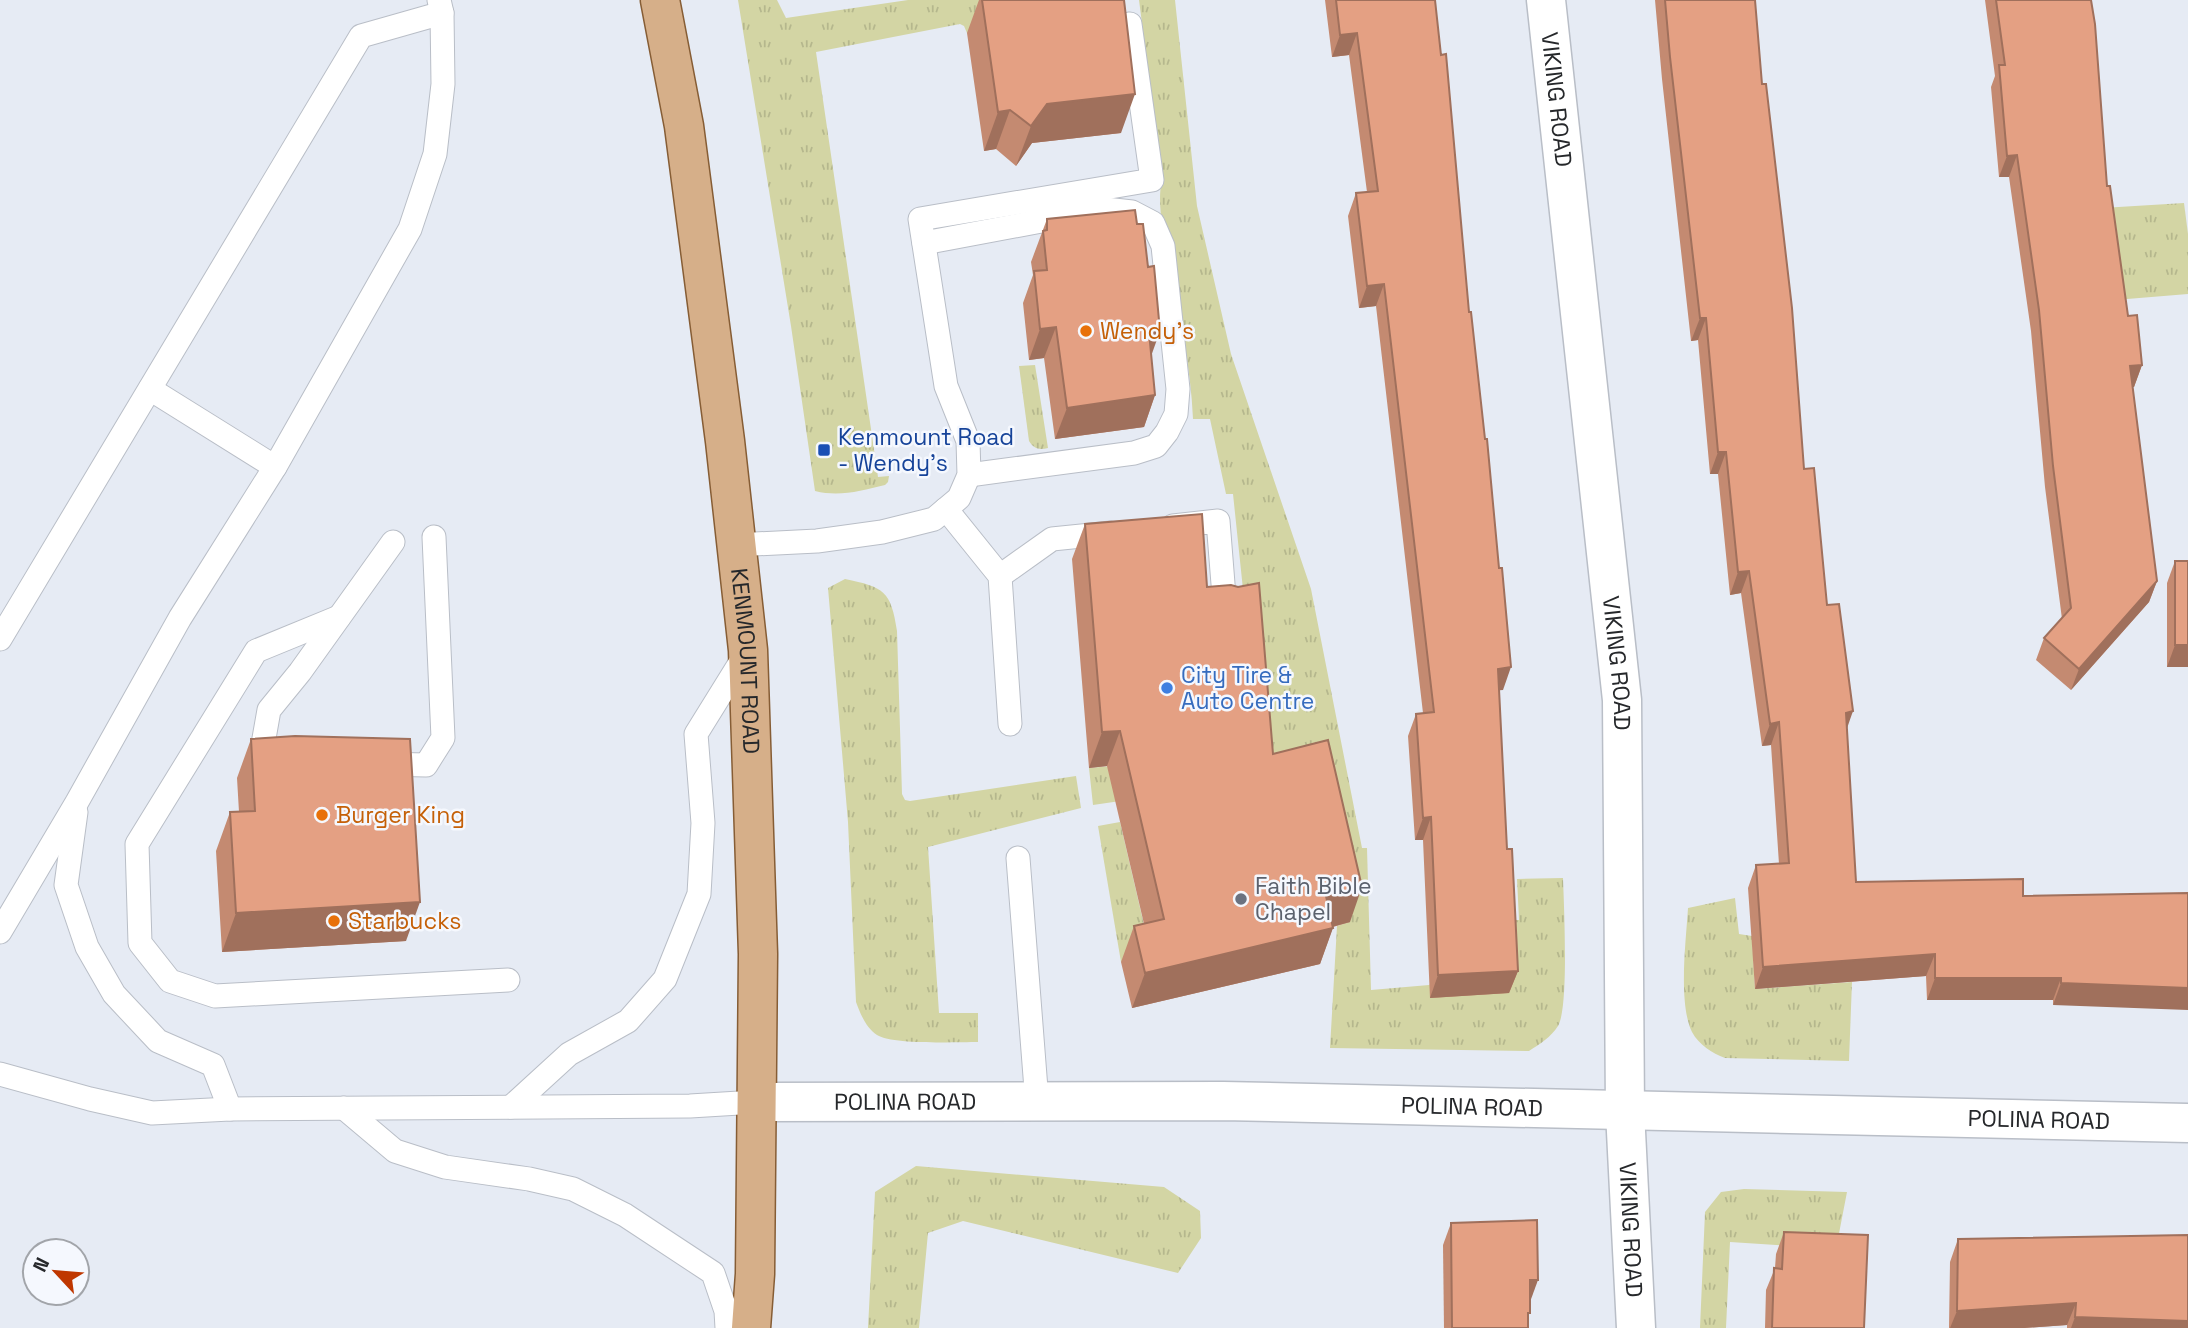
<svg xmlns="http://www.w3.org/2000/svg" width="2188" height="1328" viewBox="0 0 2188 1328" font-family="'Space Grotesk',sans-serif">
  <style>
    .grass { fill: url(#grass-tufts) }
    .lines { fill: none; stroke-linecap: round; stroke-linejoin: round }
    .lane-casing { stroke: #b9bec7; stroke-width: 25 }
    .street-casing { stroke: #b9bec7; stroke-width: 41 }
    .primary-casing { stroke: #865d35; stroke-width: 41 }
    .lane { stroke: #fff; stroke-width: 23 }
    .street { stroke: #fff; stroke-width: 38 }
    .primary { stroke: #d6af89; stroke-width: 38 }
    .wall { fill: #c48a71 }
    .shaded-wall { fill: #a0705c }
    .building { fill: #e4a083; stroke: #a0705c; stroke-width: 2 }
    .food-dot { fill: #e8710a; stroke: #f5f8fe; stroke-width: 2.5 }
    .transit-dot { fill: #1a4fb4; stroke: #f5f8fe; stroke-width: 2.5 }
    .shop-dot { fill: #3f7fe0; stroke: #f5f8fe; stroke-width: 2.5 }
    .worship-dot { fill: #6b7280; stroke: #f5f8fe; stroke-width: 2.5 }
    .labels { text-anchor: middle; stroke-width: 5; stroke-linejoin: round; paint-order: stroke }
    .street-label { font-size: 23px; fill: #26282b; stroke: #f5f8fe }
    .food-label { font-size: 23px; fill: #c56008; stroke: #f5f8fe; text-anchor: start }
    .transit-label { font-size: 23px; fill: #164399; stroke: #f5f8fe; text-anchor: start }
    .shop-label { font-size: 23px; fill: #366cbe; stroke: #f5f8fe; text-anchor: start }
    .worship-label { font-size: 23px; fill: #5b616d; stroke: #f5f8fe; text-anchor: start }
  </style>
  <defs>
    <pattern id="grass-tufts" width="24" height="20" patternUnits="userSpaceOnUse" patternTransform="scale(1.75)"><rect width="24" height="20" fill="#d3d5a4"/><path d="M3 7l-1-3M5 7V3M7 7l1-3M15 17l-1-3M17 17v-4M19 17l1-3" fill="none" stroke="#b5b78d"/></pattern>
  </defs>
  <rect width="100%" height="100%" fill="#e6ebf4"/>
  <g class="grass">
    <path d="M738 0H777L786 18 908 0H1092L1094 14 967 33 964 26 960 24 816 52 878 477 889 476 888 482 885 485C861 491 839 497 815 491L791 326Z"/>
    <path d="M1139 0H1175L1197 206 1231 354 1311 589 1362 848H1367L1371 990 1429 985 1506 920H1519L1517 879 1563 878C1564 905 1569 1008 1558 1026 1551 1037 1540 1044 1529 1051L1330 1048 1337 926 1349 922 1216 787 1093 805 1089 768 1256 753 1246 618 1233 494H1226L1210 419H1193C1191 367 1179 315 1170 264 1165 236 1156 207 1162 179Z"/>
    <path d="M2184 203 2188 234V294L2115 300 2102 208Z"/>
    <path d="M1035 365 1048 448C1039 450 1034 449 1029 441L1019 366Z"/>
    <path d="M845 579C884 587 891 591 897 631L902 794 905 800 910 801 1076 776 1081 808 928 847 939 1013H978V1042C957 1042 892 1045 877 1035 866 1028 860 1013 856 1002L848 822 828 588Z"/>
    <path d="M1120 822 1151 955 1121 962 1098 826Z"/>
    <path d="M1735 898 1739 934 1752 936 1755 989 1852 982 1849 1061 1725 1058C1712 1053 1699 1045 1692 1032 1678 1003 1686 941 1688 908Z"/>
    <path d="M916 1166 1164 1187 1200 1211 1201 1238 1178 1273 963 1221 928 1233 919 1328H868L875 1192Z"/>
    <path d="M1744 1189 1847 1192 1836 1249 1730 1242 1726 1328H1700L1705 1212 1721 1192Z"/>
  </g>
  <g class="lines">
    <defs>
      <g id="lane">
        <path d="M924 243 1105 209 1132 212 1153 223 1163 246 1178 389 1176 414 1167 432 1156 446 1134 453 969 475"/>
        <path d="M150 389 275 467"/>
        <path d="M946 509 1000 576 1010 724"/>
        <path d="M1173 526 1218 521 1225 609"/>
        <path d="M735 545 817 541 882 532 934 519 959 498 969 475 968 441 946 386 920 219 1152 180 1130 24"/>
        <path d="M1000 576 1052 539 1111 533"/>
        <path d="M339 617 256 651 137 844 140 943 170 981 215 996 508 980"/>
        <path d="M0 639 361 36 442 13"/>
        <path d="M281 761 263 744 269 710 300 672 393 542"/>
        <path d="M382 764 426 765 443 738 434 537"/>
        <path d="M76 812 66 885 87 947 114 994 158 1041 213 1065 230 1109"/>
        <path d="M1018 858 1037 1102"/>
        <path d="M0 932 77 802 180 618 275 467 410 229 435 154 443 84 442 13 439 0"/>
        <path d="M0 1074 90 1099 152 1113 230 1109 690 1106 756 1102"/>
        <path d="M511 1107 569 1054 628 1021 665 979 699 894 703 823 696 734 745 655"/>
        <path d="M344 1108 395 1151 445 1167 529 1179 573 1189 625 1215 713 1273 726 1311 727 1328"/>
      </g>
      <g id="street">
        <path id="s1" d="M1546 0 1622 700 1625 1112 1636 1328"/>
        <path id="s2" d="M756 1102 1223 1101 2188 1123"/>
      </g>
      <g id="primary">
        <path id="s3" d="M660 0 684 126 725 441 748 650 758 954 755 1274 751 1328"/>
      </g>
    </defs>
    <use href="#lane" class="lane-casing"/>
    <use href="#street" class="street-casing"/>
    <use href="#primary" class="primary-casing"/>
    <use href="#lane" class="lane"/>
    <use href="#street" class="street"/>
    <use href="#primary" class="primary"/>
  </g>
  <g class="wall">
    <path d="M979 0H1124L1121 133 1032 143 1016 166 996 149 984 151 967 33Z"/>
    <path d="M1325 0H1435L1503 690H1499L1507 849 1518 971 1509 993 1430 998 1423 840H1415L1408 736 1416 714 1423 713 1376 306 1359 308 1348 216 1356 193 1367 192 1349 55 1332 57Z"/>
    <path d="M1655 0H1755L1762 84 1804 469 1847 729 1856 882 2023 896 2188 893 2053 1005V1000H1927L1926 976 1755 989 1748 888 1756 865 1779 864 1771 745 1762 746 1741 593 1730 595 1718 474H1710L1698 340 1691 341 1662 79Z"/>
    <path d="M1985 0H2091L2107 186 2128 316 2142 365 2134 387H2132L2157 581 2149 602 2071 690 2036 660 2044 638 2062 619 2045 487 2031 331 2009 177H1999L1991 87 1995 76Z"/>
    <path d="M1047 219 1151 356 1155 395 1144 427 1055 439 1044 358 1029 360 1023 303 1033 275 1031 262Z"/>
    <path d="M1085 524 1207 587 1273 754 1350 922 1333 927 1320 964 1132 1008 1121 962 1134 926 1144 924 1107 766 1089 768 1072 559Z"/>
    <path d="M2175 561H2188V667H2167V583Z"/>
    <path d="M251 739 406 941 222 952 216 851 230 812H239L237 778Z"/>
    <path d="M1451 1223 1530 1302 1528 1328H1444L1443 1245Z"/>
    <path d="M1784 1232 1864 1328H1765L1766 1290 1775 1268 1776 1254Z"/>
    <path d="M1958 1239 2188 1328H2067V1325L2024 1328H1949L1950 1262Z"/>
  </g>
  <g class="shaded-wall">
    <path d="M1357 33 1349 55 1332 57 1340 35Z"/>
    <path d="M1135 94 1121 133 1032 143 1016 166 1031 126 1047 104Z"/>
    <path d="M1010 110 996 149 984 151 998 112Z"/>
    <path d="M2017 155 2009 177H1999L2007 156Z"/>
    <path d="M1384 284 1376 306 1359 308 1367 286Z"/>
    <path d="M1700 318H1706L1698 340 1691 341Z"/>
    <path d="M1056 327 1044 358 1029 360 1040 329Z"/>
    <path d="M1160 331 1149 362V332Z"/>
    <path d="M2142 365 2134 387 2122 388 2130 366Z"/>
    <path d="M1155 395 1144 427 1055 439 1067 408Z"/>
    <path d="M1718 452H1726L1718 474H1710Z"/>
    <path d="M1749 571 1741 593 1730 595 1738 572Z"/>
    <path d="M2157 581 2149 602 2071 690 2079 669Z"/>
    <path d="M2175 645H2188V667H2167Z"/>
    <path d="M1511 667 1503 690 1490 691 1498 669Z"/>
    <path d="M1853 711 1845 734 1846 713Z"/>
    <path d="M1779 722 1771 745 1762 746 1770 724Z"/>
    <path d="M1120 731 1107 766 1089 768 1102 732Z"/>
    <path d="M1431 817 1423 840H1415L1423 818Z"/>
    <path d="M1362 887 1350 922 1313 932 1326 896Z"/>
    <path d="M420 902 406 941 222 952 236 913Z"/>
    <path d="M1333 928 1320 964 1132 1008 1145 973Z"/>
    <path d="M1935 954 1926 976 1755 989 1763 967Z"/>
    <path d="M1518 971 1509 993 1430 998 1438 975Z"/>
    <path d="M1935 978H2061L2053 1000H1927Z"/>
    <path d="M2061 983 2188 988V1010L2053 1005Z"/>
    <path d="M1530 1280H1538L1530 1302Z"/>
    <path d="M2076 1303 2067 1325 2024 1328H1950L1957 1311Z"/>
    <path d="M2075 1317 2188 1321V1328H2071Z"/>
  </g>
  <g class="building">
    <path d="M982 0H1124L1135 94 1047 104 1031 126 1010 110 998 112Z"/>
    <path d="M1336 0H1435L1441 55 1446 54 1469 312H1471L1485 439H1487L1499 568H1502L1511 667 1498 669 1507 849H1512L1518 971 1438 975 1431 817 1423 818 1416 714 1434 712 1384 284 1367 286 1356 193 1378 191 1357 33 1340 35Z"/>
    <path d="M1665 0H1755L1762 84H1766L1792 308 1804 469 1814 468 1827 605 1839 604 1853 711 1846 713 1856 882 2023 879V896L2188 893V988L2061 983V978H1935V954L1763 967 1756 865 1789 863 1779 722 1770 724 1749 571 1738 572 1726 452H1718L1706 318H1700L1670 57Z"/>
    <path d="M1996 0H2091L2095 24 2107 186H2110L2128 316 2137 315 2142 365 2130 366 2157 581 2079 669 2044 638 2071 608 2053 466 2039 310 2017 155 2007 156 1999 65H2005Z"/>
    <path d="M1135 210 1137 224H1143L1148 267 1154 266 1160 331 1149 332 1155 395 1067 408 1056 327 1040 329 1034 271 1047 270 1043 231 1047 230V219Z"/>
    <path d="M1202 514 1207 587 1231 585 1238 587 1259 583 1273 754 1328 740 1362 887 1326 896 1333 928 1145 973 1134 926 1164 919 1120 731 1102 732 1085 524Z"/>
    <rect x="2175" y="561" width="13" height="84"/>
    <path d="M295 736 410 739 420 902 236 913 230 812 255 811 251 739Z"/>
    <path d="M1537 1220 1538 1280H1530V1313H1528V1328H1452L1451 1223Z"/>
    <path d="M1784 1232 1868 1235 1864 1328H1772L1774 1268 1782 1269Z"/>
    <path d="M2188 1235V1321L2075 1317 2076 1303 1957 1311 1958 1239Z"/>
  </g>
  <g class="food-dot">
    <circle cx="1086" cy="331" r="7"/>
    <circle cx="322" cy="815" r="7"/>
    <circle cx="334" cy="921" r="7"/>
  </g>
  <rect class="transit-dot" x="817" y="443" width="14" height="14" rx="3.5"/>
  <circle class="shop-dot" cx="1167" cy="688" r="7"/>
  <circle class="worship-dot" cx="1241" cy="899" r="7"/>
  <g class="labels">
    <g class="street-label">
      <text dy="8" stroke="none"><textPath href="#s1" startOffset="100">VIKING ROAD</textPath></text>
      <text dy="8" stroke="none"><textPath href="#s3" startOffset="667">KENMOUNT ROAD</textPath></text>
      <text dy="8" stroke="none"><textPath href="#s1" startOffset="667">VIKING ROAD</textPath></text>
      <text dy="8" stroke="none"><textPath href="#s2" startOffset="149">POLINA ROAD</textPath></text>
      <text dy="8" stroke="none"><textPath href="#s2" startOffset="716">POLINA ROAD</textPath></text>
      <text dy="8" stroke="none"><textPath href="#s2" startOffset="1283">POLINA ROAD</textPath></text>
      <text dy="8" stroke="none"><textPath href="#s1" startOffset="1234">VIKING ROAD</textPath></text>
    </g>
    <g class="food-label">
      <text x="1100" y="339">Wendy's</text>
      <text x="336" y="823">Burger King</text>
      <text x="348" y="929">Starbucks</text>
    </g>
    <g class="transit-label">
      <text x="838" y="445">Kenmount Road<tspan x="838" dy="26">- Wendy's</tspan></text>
    </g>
    <g class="shop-label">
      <text x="1181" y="683">City Tire &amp;<tspan x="1181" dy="26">Auto Centre</tspan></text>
    </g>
    <g class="worship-label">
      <text x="1255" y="894">Faith Bible<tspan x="1255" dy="26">Chapel</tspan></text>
    </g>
  </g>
  <g transform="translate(56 1272) rotate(296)"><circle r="33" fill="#f5f8fe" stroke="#a2a5aa" stroke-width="2"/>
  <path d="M0-5L12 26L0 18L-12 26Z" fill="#bf3700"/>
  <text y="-10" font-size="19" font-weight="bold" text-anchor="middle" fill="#26282b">N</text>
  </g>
</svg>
